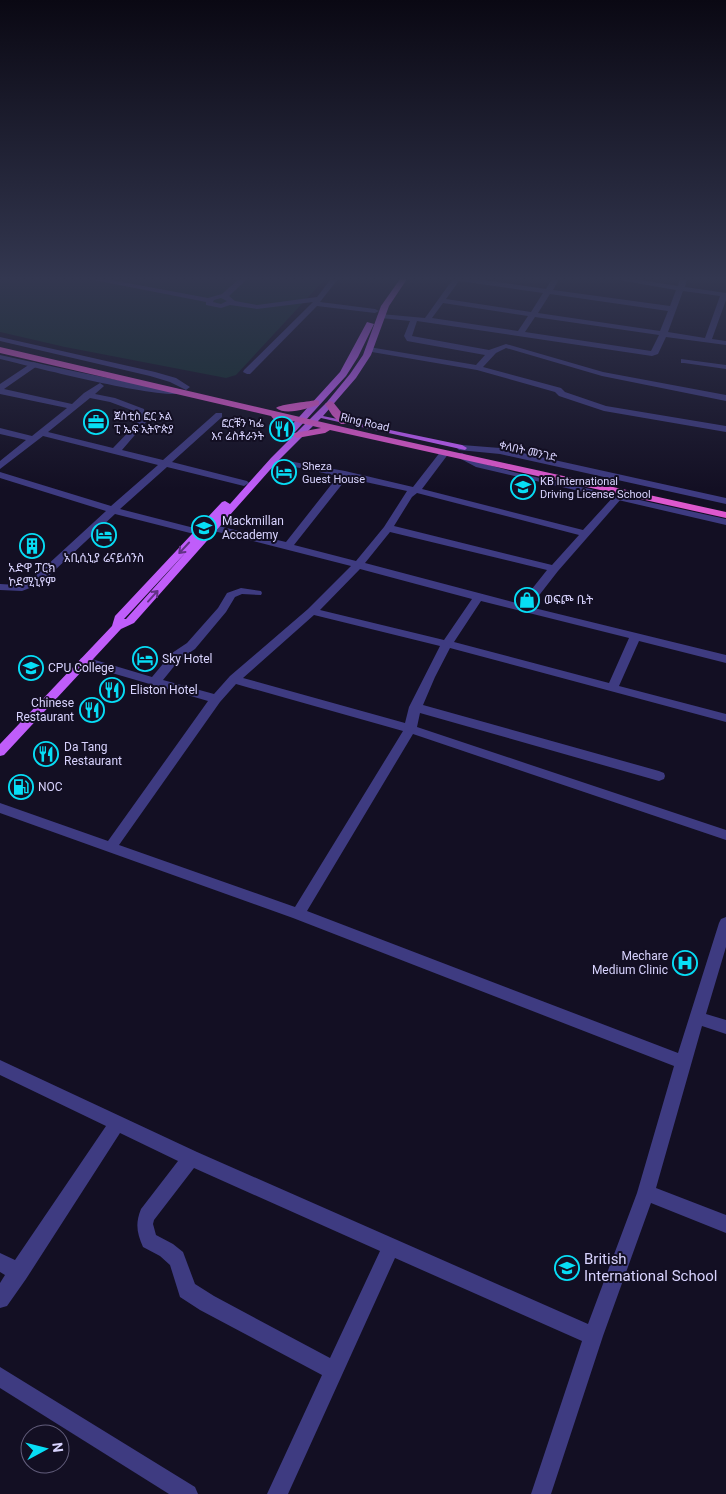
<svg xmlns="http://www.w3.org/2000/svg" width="726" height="1494" viewBox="0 0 726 1494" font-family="Roboto,'Noto Sans Ethiopic',sans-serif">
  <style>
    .green { fill: #122d2c }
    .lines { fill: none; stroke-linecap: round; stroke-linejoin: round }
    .minor { fill: #3e3b81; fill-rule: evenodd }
    .tertiary { fill: #3e3b81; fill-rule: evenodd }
    .primary { fill: #c05dfa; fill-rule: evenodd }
    .trunk { fill: #dd58ce; fill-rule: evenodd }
    .oneway { stroke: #613284 }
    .labels { text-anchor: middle; stroke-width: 4; stroke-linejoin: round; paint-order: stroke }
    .far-poi-label { font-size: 11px; fill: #d8d3fe; stroke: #130f23; text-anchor: start }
    .far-street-label { font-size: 11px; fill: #d8d3fe; stroke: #130f23 }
    .poi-label { font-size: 12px; fill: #d8d3fe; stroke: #130f23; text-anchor: start }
    .near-poi-label { font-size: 15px; fill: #d8d3fe; stroke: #130f23; text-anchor: start }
  </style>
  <rect width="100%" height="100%" fill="#130f23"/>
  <path class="green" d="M0 279H325L236 375 226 378 65 347 0 332Z"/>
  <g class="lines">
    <g class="minor">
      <path d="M89 279H106L208 298 222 294 239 279H247L229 296 235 301 257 305 317 297 331 279H338L320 302 375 309 379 311 375 313 317 306 250 374H247L243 372 244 370 313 302 257 309 230 305 221 308 206 305V302ZM221 298 227 301 221 304 213 302 214 300Z"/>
      <path d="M453 279H476L546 289 552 279H559L553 290 670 306 676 290 613 279H634L678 286 680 279H687L685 287 726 293V300L712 339 726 341V345L666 337 658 354 652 356 417 321 412 336 489 350 506 344 603 372 726 395V401L602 376 506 348 496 353 483 367 561 388 565 392 606 406 726 426V432L604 411 559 396 555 392 477 370 366 351 365 349 369 347 476 365 485 355 407 341 404 336 410 321 381 318 377 316 381 314 425 318ZM459 281 543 293 531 312 446 299ZM683 291 720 296 705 338 668 332ZM550 294 668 311 660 331 538 313ZM443 303 528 316 518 331 432 318ZM535 317 659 335 651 351 525 332Z"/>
      <path d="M681 359 726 365V369L684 363H681Z"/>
      <path d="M33 362 40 364 4 389 72 404 84 393 100 383 104 386 95 394 115 398 144 409 146 422 122 450 163 460 216 413H222V417L172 462 247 481 249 483 244 486 167 467 120 509 202 530V534L198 535 115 514 40 584 22 591 0 590V584L17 585 32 579 106 511 0 478V472L111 506 158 465 43 436 0 469V461L26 440 0 434V428L32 436 67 408 0 394V384ZM90 398 110 402 137 412 138 422 113 448 48 432Z"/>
      <path d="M444 450 449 453 422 489 583 530 615 495H621V499L558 571 530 607 726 655V663L639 641 619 686 726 714V722L450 648 435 677 423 705 659 771 664 773 665 776 664 779 659 781 420 713 417 727 726 830V840L413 734 307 911 678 1053 719 923 721 919 726 917V947L706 1014 726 1020V1034L702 1026 656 1188 726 1215V1233L651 1203 603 1336 551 1494H531L582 1341 395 1258 288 1494H267L322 1375 200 1310 180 1297 170 1265 160 1256 143 1247C137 1233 135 1224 141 1209L178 1161 120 1133 26 1279 7 1306 0 1308V1283L5 1275 0 1272V1253L15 1260 106 1126 0 1075V1060L197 1152 588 1324 637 1193 674 1066 293 918 0 813V803L108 841 208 701 81 664 79 661 81 658 85 657 152 677 172 653 187 643 218 608 227 593 241 588 261 591 262 593 261 595 242 594 235 597 226 612 195 649 180 659 163 680 214 694 230 676 308 609 351 566 210 530 209 528 214 525 286 542 338 476 271 462V458L345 471 413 487 441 451ZM347 478 407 491 384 527 356 561 294 545ZM417 493 579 535 552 565 394 526 412 497ZM390 532 547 570 520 604 365 563ZM360 569 472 599 444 640 320 610ZM481 601 629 638 609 683 454 642ZM314 615 440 646 409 707 405 723 243 678ZM236 684 403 731 295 907 119 845 220 702ZM194 1168 380 1251 330 1358 214 1296 195 1284 183 1252 173 1244 156 1235 153 1224 154 1220Z"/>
      <path d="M0 1367 195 1487 198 1494H169L0 1388Z"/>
    </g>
    <g class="tertiary">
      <path d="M0 337 155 372 176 378 190 387 186 390 170 382 150 376 0 341Z"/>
      <path d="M0 355C50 366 101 377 152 387 161 389 178 386 185 392 171 403 26 365 0 359Z"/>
      <path d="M462 445 500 448 726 498V504L500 454 459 450 457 448Z"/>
      <path d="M462 453 482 463 517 473 726 519V525L476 467 459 458V454Z"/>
    </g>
    <g class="primary">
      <path d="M400 279H407L389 306 371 355 356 378 323 416 462 445 467 448 465 450 321 418 277 462 134 623 121 629 4 755 0 756V744L112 626 115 616 222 502 225 501 230 504 271 458 327 402 350 374 363 355 381 306ZM187 551 126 619H124Z"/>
      <path d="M367 322 374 324 358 357 346 376 295 432H289V428L340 372Z"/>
    </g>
    <g class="trunk">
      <path d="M0 347 373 434 726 512V518L330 430 325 433 297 438 292 435 294 433 321 428 284 419 289 425 290 437 285 440 280 437 279 426 271 416 0 353Z"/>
      <path d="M316 400 319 401V405C308 408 286 416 276 408 281 404 307 402 316 400Z"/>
      <path d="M330 401 333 402 349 422 347 424H341L332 415 325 404Z"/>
    </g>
  </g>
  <defs><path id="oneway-shaft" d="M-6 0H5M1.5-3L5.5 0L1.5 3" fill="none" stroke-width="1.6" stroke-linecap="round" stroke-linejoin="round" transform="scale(1.25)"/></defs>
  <g class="oneway">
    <use href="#oneway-shaft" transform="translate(184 548) rotate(133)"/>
    <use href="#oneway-shaft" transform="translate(153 596) rotate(-48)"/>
  </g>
  <linearGradient id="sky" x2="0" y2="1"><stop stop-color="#0a0813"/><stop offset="0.57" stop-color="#333750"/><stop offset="1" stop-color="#333750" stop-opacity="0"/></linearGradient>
  <rect width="726" height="489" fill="url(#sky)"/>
  <defs>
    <symbol id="office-ring" viewBox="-11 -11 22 22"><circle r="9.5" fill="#130f23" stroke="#07ddf5" stroke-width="1.5"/><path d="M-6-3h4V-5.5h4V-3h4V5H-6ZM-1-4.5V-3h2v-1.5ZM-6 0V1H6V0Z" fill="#07ddf5"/></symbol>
    <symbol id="restaurant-ring" viewBox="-11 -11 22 22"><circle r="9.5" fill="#130f23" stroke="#07ddf5" stroke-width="1.5"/><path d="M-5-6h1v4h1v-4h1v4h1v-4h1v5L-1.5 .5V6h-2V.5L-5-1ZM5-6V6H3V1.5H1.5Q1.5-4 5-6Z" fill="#07ddf5"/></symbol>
    <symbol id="hotel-ring" viewBox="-11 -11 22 22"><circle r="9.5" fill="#130f23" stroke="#07ddf5" stroke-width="1.5"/><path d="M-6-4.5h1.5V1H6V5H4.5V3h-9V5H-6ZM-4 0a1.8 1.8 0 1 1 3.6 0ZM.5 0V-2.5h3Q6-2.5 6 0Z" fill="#07ddf5"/></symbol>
    <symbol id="school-ring" viewBox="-11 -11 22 22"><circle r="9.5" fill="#130f23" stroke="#07ddf5" stroke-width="1.5"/><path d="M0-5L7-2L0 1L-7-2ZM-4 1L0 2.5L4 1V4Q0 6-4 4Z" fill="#07ddf5"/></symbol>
    <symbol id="building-ring" viewBox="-11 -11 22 22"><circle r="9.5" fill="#130f23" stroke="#07ddf5" stroke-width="1.5"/><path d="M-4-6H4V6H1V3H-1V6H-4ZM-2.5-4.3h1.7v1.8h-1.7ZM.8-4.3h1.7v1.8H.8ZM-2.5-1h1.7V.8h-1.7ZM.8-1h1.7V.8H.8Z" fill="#07ddf5"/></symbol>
    <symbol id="shop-ring" viewBox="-11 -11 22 22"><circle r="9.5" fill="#130f23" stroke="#07ddf5" stroke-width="1.5"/><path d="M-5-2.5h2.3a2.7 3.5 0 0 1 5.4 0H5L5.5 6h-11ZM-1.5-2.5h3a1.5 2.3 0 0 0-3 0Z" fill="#07ddf5"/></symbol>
    <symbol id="fuel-ring" viewBox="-11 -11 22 22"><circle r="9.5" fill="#130f23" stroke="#07ddf5" stroke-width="1.5"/><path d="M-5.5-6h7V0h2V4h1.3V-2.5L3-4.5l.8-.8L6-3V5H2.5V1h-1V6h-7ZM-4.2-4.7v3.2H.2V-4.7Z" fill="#07ddf5"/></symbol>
    <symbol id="hospital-ring" viewBox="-11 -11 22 22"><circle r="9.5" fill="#130f23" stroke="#07ddf5" stroke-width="1.5"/><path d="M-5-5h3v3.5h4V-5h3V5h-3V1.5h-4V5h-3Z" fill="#07ddf5"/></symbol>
  </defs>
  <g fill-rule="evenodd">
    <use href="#office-ring" x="82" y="408" width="28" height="28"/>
    <use href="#restaurant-ring" x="268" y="415" width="28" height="28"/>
    <use href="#hotel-ring" x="270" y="458" width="28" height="28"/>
    <use href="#school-ring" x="509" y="473" width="28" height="28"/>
    <use href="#school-ring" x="190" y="514" width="28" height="28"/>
    <use href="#hotel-ring" x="90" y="521" width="28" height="28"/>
    <use href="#building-ring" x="18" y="532" width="28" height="28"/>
    <use href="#shop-ring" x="513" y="586" width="28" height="28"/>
    <use href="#hotel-ring" x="131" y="645" width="28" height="28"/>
    <use href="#school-ring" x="17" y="654" width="28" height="28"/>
    <use href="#restaurant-ring" x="98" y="676" width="28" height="28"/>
    <use href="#restaurant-ring" x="78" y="696" width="28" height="28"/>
    <use href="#restaurant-ring" x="32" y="740" width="28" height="28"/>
    <use href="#fuel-ring" x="7" y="773" width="28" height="28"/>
    <use href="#hospital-ring" x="671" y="949" width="28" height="28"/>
    <use href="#school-ring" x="553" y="1254" width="28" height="28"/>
  </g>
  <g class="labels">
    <g class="far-poi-label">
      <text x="114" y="420">ጀስቲስ ፎር ኦል<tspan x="114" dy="13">ፒ ኤፍ ኢትዮጵያ</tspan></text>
      <text x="264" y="427" text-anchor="end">ፎርቹን ካፌ<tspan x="264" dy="13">እና ሬስቶራንት</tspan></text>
      <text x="302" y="470">Sheza<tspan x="302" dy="13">Guest House</tspan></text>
      <text x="540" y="485">KB International<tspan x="540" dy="13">Driving License School</tspan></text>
    </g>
    <g class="far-street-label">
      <text transform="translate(365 422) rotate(13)" y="4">Ring Road</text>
      <text transform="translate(528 451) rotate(13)" y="4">ቀለበት መንገድ</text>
    </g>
    <g class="poi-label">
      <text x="222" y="525">Mackmillan<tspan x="222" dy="14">Accademy</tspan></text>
      <text x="104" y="562" text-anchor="middle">አቢሲኒያ ሬናይሰንስ</text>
      <text x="32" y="572" text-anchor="middle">አድዋ ፓርክ<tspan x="32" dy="14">ኮደሚኒየም</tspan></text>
      <text x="544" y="604">ወፍጮ ቤት</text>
      <text x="162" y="663">Sky Hotel</text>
      <text x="48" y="672">CPU College</text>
      <text x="130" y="694">Eliston Hotel</text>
      <text x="74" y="707" text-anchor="end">Chinese<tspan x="74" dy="14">Restaurant</tspan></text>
      <text x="64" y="751">Da Tang<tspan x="64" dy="14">Restaurant</tspan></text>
      <text x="38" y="791">NOC</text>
      <text x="668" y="960" text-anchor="end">Mechare<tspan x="668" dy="14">Medium Clinic</tspan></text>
    </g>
    <g class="near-poi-label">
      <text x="584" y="1264">British<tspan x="584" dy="17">International School</tspan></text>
    </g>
  </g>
  <g transform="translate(45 1449) rotate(83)"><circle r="24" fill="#130f23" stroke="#625d7b"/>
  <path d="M0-4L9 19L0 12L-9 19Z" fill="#07ddf5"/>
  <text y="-8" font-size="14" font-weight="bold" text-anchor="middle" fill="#d8d3fe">N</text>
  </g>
</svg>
